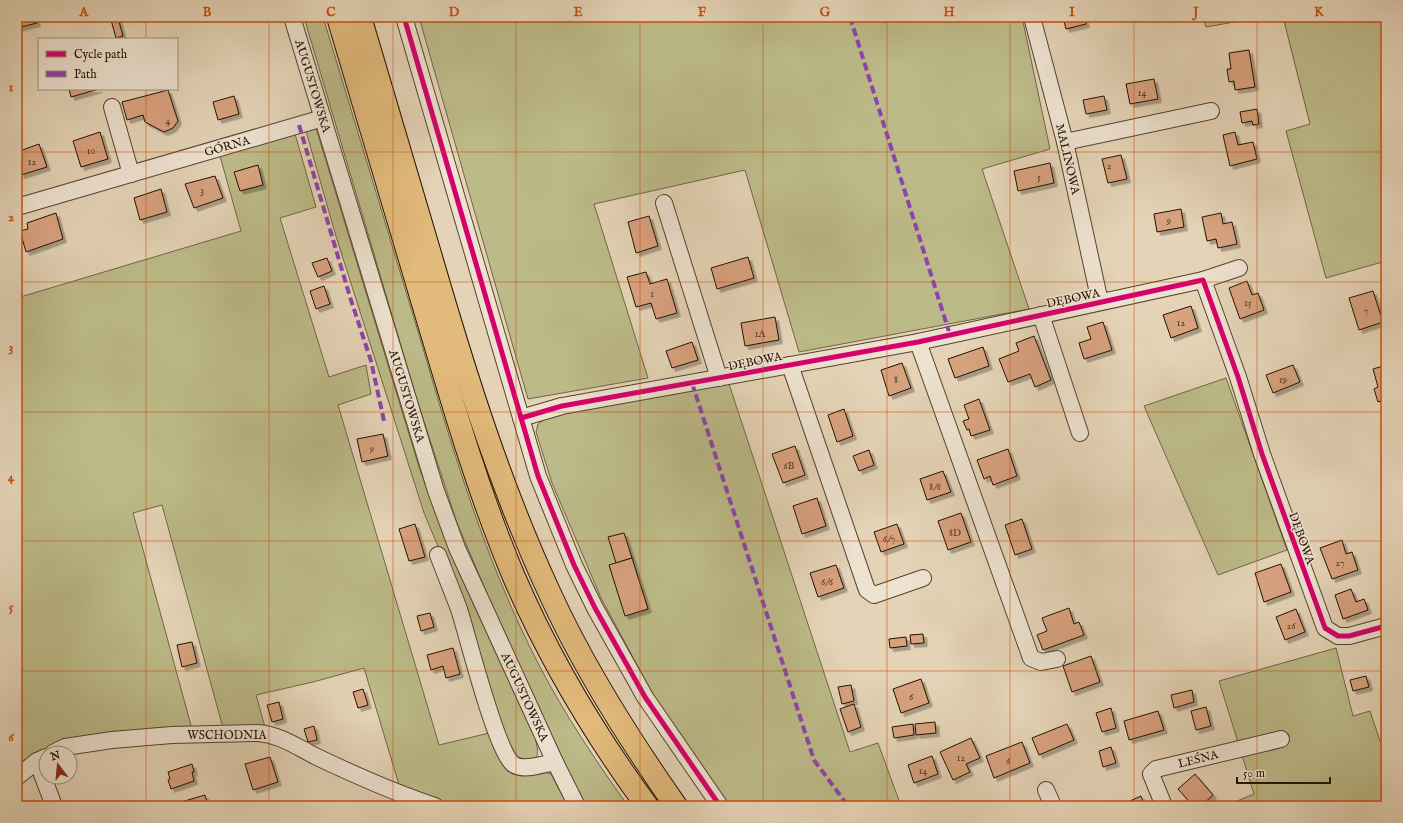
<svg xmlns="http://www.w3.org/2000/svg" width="1403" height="823" viewBox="0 0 1403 823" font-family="'IM FELL English',serif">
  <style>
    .green { fill: #bcba88; stroke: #706644 }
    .building { fill: #d7a27e; stroke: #241100; filter: url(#shadow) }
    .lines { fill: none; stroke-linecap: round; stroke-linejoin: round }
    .minor-casing { stroke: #54422e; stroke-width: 18 }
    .highway-casing { stroke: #241100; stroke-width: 24 }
    .minor { stroke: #ede2d0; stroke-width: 16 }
    .highway { stroke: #e2ba7b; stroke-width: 22 }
    .quiet { stroke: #8e44ad; stroke-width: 4; stroke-dasharray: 8 4; stroke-linecap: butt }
    .cycleway-casing { stroke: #ede2d0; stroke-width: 8 }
    .cycleway { stroke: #d6006c; stroke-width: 5 }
    .grid { fill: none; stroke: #cb4e0a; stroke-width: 1; stroke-opacity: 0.55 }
    .labels { text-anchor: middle; stroke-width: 3; stroke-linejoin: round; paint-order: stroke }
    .number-label { font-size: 10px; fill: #513520 }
    .street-label { font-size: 12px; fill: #241100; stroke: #ede2d0 }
    .neatline { fill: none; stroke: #cb4e0a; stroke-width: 1.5 }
    .grid-label { font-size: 13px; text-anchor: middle; font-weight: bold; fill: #cb4e0a }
  </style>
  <defs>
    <filter id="shadow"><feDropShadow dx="3.5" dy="3.5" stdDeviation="0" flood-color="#0004"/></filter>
  </defs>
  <rect width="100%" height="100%" fill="#e4d3b6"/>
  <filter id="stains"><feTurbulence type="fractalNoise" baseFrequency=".005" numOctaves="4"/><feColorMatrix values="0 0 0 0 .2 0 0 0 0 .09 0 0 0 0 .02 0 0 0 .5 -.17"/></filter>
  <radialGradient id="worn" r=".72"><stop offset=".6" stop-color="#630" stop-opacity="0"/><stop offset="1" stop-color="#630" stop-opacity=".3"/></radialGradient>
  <g class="green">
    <path d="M304 17H323C356 126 389 235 422 345 454 454 486 563 539 665 565 715 596 761 628 806H586L578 792 509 645 457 523 417 400Z"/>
    <path d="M419 17H1022L1050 149 982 169 1029 309 799 352 745 170 594 204 648 378 528 399Z"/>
    <path d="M1203 17H1263L1206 27Z"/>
    <path d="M1283 17H1386V261L1326 278 1286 131 1310 124Z"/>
    <path d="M316 128 419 467 446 542 467 590 533 731C535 739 544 761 529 761 525 761 520 759 516 758L509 749 461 601 424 513 335 233 306 131Z"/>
    <path d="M295 134 316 207 280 218 329 377 366 365 371 394 338 405 439 745 489 733 499 758 551 774 568 806H454L400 788 364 668 313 682 256 695 265 727 223 728 162 505 133 513 192 729 64 740 35 754 17 767V298L241 231 220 156Z"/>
    <path d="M1226 378 1287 550 1218 575 1144 406Z"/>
    <path d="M729 384 850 752 878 743 901 806H730L657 702 601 598 552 483 536 432 538 424 548 416Z"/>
    <path d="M1336 648 1353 716 1370 711 1386 759V806H1225L1254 794 1219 681Z"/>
  </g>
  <g class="building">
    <path d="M17 17H35L37 23 17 28Z"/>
    <path d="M1063 17H1084L1086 24 1066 29Z"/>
    <path d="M118 18 123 36 116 38 111 20Z"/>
    <path d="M1249 50 1255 87 1235 90 1234 81 1229 82 1227 69H1231L1229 53Z"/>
    <path d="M1154 79 1158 99 1130 104 1126 84Z"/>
    <path d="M69 89H99L71 97Z"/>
    <path d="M168 90 178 121 173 128 164 132 145 122 143 115 127 120 122 102Z"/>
    <path d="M234 96 239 114 218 120 213 102Z"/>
    <path d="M1104 96 1107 110 1086 114 1083 100Z"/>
    <path d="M1257 109 1259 124 1253 125 1252 121 1242 123 1240 112Z"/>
    <path d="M100 132 108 159 81 167 73 141Z"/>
    <path d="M1235 132 1238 145 1253 142 1257 159 1230 166 1223 135Z"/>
    <path d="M39 144 47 167 21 175 17 160V152Z"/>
    <path d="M1121 155 1127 179 1108 183 1102 159Z"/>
    <path d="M1050 163 1054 183 1018 191 1014 171Z"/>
    <path d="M258 165 263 185 240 191 234 172Z"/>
    <path d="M215 176 223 198 194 208 185 184Z"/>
    <path d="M161 189 167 212 140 220 134 198Z"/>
    <path d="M1181 209 1184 227 1157 232 1154 214Z"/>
    <path d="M56 213 63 239 26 252 20 231 28 229 27 223Z"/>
    <path d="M1221 213 1223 224 1232 222 1237 244 1218 248 1216 239 1207 241 1202 217Z"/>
    <path d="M649 216 658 246 636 253 628 222Z"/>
    <path d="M748 257 754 278 717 289 711 268Z"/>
    <path d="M327 258 332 271 318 277 312 263Z"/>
    <path d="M646 272 650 284 667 279 677 313 656 319 651 303 636 307 627 277Z"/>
    <path d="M1247 281 1252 295 1258 293 1264 310 1240 319 1229 288Z"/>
    <path d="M324 286 330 304 316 309 310 291Z"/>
    <path d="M1373 291 1383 322 1359 330 1349 298Z"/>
    <path d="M1191 306 1198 328 1171 338 1163 315Z"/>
    <path d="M775 317 779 340 745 346 741 323Z"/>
    <path d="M1103 322 1112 350 1084 359 1079 343 1091 339 1087 327Z"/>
    <path d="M1034 336 1051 380 1035 387 1030 374 1008 382 999 359 1019 351 1016 343Z"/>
    <path d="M692 342 698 360 672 368 666 351Z"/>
    <path d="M983 347 989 366 955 378 948 359Z"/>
    <path d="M902 363 911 388 889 396 881 370Z"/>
    <path d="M1293 365 1300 382 1273 393 1266 375Z"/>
    <path d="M1386 365V399L1378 402 1374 389 1378 387 1373 369Z"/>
    <path d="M979 399 990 430 971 436 969 429 967 430 963 421 969 419 964 405Z"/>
    <path d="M844 409 853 436 837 442 828 415Z"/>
    <path d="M383 434 388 456 362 462 357 439Z"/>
    <path d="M795 446 805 475 783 483 772 454Z"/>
    <path d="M1008 449 1017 476 993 485 990 476 984 479 977 460Z"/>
    <path d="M869 450 874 465 859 471 853 456Z"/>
    <path d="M943 471 951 492 927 500 920 479Z"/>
    <path d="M817 498 826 526 802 534 793 506Z"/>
    <path d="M961 513 971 542 948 550 938 521Z"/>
    <path d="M1022 519 1032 549 1015 555 1005 525Z"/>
    <path d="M415 524 425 557 409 561 399 529Z"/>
    <path d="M897 524 904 544 881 552 874 532Z"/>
    <path d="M624 533 632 558 616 563 608 537Z"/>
    <path d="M1342 540 1346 554 1352 552 1358 570 1332 579 1320 548Z"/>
    <path d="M632 558 648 609 625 616 609 565Z"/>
    <path d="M1281 564 1291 592 1264 602 1255 573Z"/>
    <path d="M836 565 844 588 818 597 810 573Z"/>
    <path d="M1351 589 1356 602 1364 599 1368 610 1343 619 1335 595Z"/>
    <path d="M1069 608 1074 624 1079 622 1084 635 1043 650 1037 635 1047 631 1042 618Z"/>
    <path d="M1296 609 1305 632 1285 640 1276 617Z"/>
    <path d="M430 613 434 627 421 631 417 616Z"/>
    <path d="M923 634 924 643 911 644 910 635Z"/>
    <path d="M906 637 907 646 890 648 889 639Z"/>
    <path d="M192 642 197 663 182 667 177 645Z"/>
    <path d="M453 648 460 674 446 678 443 666 431 670 427 655Z"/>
    <path d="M1091 656 1100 682 1072 692 1063 666Z"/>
    <path d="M1366 676 1369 687 1353 691 1350 680Z"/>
    <path d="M921 679 929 703 901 713 893 689Z"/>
    <path d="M851 685 854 701 842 704 838 687Z"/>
    <path d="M363 689 368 705 358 708 353 692Z"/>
    <path d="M1192 690 1194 702 1174 708 1171 695Z"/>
    <path d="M279 702 283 719 272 722 267 705Z"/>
    <path d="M854 704 861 727 848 732 840 709Z"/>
    <path d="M1206 707 1211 726 1196 730 1191 711Z"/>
    <path d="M1111 708 1116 728 1102 732 1096 713Z"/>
    <path d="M1158 711 1164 730 1129 740 1124 721Z"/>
    <path d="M935 722 936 733 916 735 915 724Z"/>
    <path d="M913 724 914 735 894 738 892 727Z"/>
    <path d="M1067 724 1074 740 1039 755 1032 738Z"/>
    <path d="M314 726 317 740 308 742 304 729Z"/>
    <path d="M971 738 980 758 966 764 970 772 953 780 940 752Z"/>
    <path d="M1022 742 1030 763 994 778 986 756Z"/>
    <path d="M1111 747 1116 763 1103 767 1099 751Z"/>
    <path d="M932 756 938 774 914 783 908 765Z"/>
    <path d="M270 757 278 782 253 790 245 764Z"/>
    <path d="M192 764 194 772H192L194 781 171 789 168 780 170 779 168 772Z"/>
    <path d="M1195 774 1213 795 1201 806H1193L1178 789Z"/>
    <path d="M205 795 208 806H179L178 803Z"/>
    <path d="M1141 796 1145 806H1121V805Z"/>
  </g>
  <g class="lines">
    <defs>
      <g id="minor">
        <path d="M292 17 436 491 457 548 485 609 555 762 577 806"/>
        <path d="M404 17 538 476 574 565 595 608 622 656 645 697 720 806"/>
        <path d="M1032 17 1065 142 1100 302"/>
        <path d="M112 107 131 174"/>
        <path d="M1065 142 1211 111"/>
        <path d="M664 203 719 378"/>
        <path d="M17 207 323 118"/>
        <path d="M1203 280 1238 377 1262 454 1325 628 1338 636H1349L1386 626"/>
        <path d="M1041 315 1080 433"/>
        <path d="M918 342 1031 658 1041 662 1057 659"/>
        <path d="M790 365 867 590 874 595 923 578"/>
        <path d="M521 418 562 406 918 342 1203 280 1239 268"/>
        <path d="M438 555C445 573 452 591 459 609 468 637 496 751 513 764 523 772 543 764 555 762"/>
        <path d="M53 753 65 747 112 740 172 735 258 733C281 735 297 747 317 757 355 775 395 793 435 806"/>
        <path d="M37 761 54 806"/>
        <path d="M17 777 37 761 46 757"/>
        <path d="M1046 790 1053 806"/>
        <path d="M1164 806 1151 774 1156 769 1281 739"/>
      </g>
      <g id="highway">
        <path d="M338 17C366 111 394 206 422 300 450 394 476 487 514 577 549 658 595 735 647 806"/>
        <path d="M360 17C384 99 409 182 433 264 466 377 501 489 551 596 585 670 629 739 676 806"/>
      </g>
    </defs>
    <use href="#minor" class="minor-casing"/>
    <use href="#highway" class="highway-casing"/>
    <use href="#minor" class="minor"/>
    <use href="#highway" class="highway"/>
    <g class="quiet">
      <path d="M850 17 950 335"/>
      <path d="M299 125 350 297 371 361 384 421"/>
      <path d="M692 383 814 760 848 806"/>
    </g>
    <defs>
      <g id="cycleway">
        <path d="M404 17 538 476 574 565 595 608 622 656 645 697 720 806"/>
        <path d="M521 418 562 406 918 342 1203 280 1238 377 1262 454 1325 628 1338 636H1349L1386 626"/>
      </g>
    </defs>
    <use href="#cycleway" class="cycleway-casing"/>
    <use href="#cycleway" class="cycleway"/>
  </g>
  <path class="grid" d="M146 17V39M269 17V806M393 17V806M516 17V806M640 17V806M763 17V806M887 17V806M1010 17V806M1134 17V806M1257 17V806M146 89V806M17 152H1386M17 282H1386M17 412H1386M17 541H1386M17 671H1386"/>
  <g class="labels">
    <g class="number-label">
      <text x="1142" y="96">14</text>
      <text x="168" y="124">4</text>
      <text x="91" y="154">10</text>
      <text x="32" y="165">12</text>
      <text x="1109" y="169">2</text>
      <text x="1039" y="180">5</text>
      <text x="202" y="194">3</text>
      <text x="1169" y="224">9</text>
      <text x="652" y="297">1</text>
      <text x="1248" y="306">15</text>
      <text x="1366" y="314">7</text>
      <text x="1181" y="326">12</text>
      <text x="760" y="337">1A</text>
      <text x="896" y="383">8</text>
      <text x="1283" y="383">19</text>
      <text x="372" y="452">9</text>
      <text x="789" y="469">6B</text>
      <text x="935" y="490">8/6</text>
      <text x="955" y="536">8D</text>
      <text x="889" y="542">6/7</text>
      <text x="1340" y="566">27</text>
      <text x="827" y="585">6/6</text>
      <text x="1291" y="629">26</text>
      <text x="911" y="700">6</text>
      <text x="961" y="761">12</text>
      <text x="1008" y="764">6</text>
      <text x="923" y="774">14</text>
    </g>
    <g class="street-label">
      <text transform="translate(313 86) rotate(73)" y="4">AUGUSTOWSKA</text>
      <text transform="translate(227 146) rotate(-16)" y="4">GÓRNA</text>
      <text transform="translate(1068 159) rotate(77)" y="4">MALINOWA</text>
      <text transform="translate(1073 298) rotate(-12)" y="4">DĘBOWA</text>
      <text transform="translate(755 361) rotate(-11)" y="4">DĘBOWA</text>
      <text transform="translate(407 396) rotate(73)" y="4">AUGUSTOWSKA</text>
      <text transform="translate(1302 538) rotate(70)" y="4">DĘBOWA</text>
      <text transform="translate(525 697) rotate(65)" y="4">AUGUSTOWSKA</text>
      <text x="227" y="739">WSCHODNIA</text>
      <text transform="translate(1198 759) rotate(-14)" y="4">LEŚNA</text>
    </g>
  </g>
  <rect width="1403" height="823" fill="none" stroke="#e4d3b6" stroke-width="44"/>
  <rect x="38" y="38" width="140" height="52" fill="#ede2d0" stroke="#9d8e7d"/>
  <rect x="46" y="51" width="20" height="6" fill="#d6006c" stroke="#9d8e7d"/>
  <text x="74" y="58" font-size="12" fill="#241100">Cycle path</text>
  <rect x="46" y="71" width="20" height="6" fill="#8e44ad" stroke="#9d8e7d"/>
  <text x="74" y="78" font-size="12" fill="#241100">Path</text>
  <g transform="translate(58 765) rotate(344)"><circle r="19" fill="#ede2d0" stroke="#9d8e7d"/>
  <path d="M0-3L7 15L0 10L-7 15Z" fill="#8f2418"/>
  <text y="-6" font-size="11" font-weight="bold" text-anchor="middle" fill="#241100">N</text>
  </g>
  <path d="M1237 777v6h93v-6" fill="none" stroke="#241100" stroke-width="2"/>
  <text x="1243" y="777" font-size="12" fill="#241100" stroke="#ede2d0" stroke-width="3" paint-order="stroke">50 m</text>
  <rect x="22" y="22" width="1359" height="779" class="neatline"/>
  <g class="grid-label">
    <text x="84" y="16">A</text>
    <text x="207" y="16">B</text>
    <text x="331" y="16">C</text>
    <text x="454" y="16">D</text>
    <text x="578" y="16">E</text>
    <text x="702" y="16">F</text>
    <text x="825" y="16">G</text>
    <text x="949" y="16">H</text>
    <text x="1072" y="16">I</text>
    <text x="1196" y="16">J</text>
    <text x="1319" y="16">K</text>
    <text x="11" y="91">1</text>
    <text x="11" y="221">2</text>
    <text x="11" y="351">3</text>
    <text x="11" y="481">4</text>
    <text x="11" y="611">5</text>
    <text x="11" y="741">6</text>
  </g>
  <rect width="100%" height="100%" filter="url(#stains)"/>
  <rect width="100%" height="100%" fill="url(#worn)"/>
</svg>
